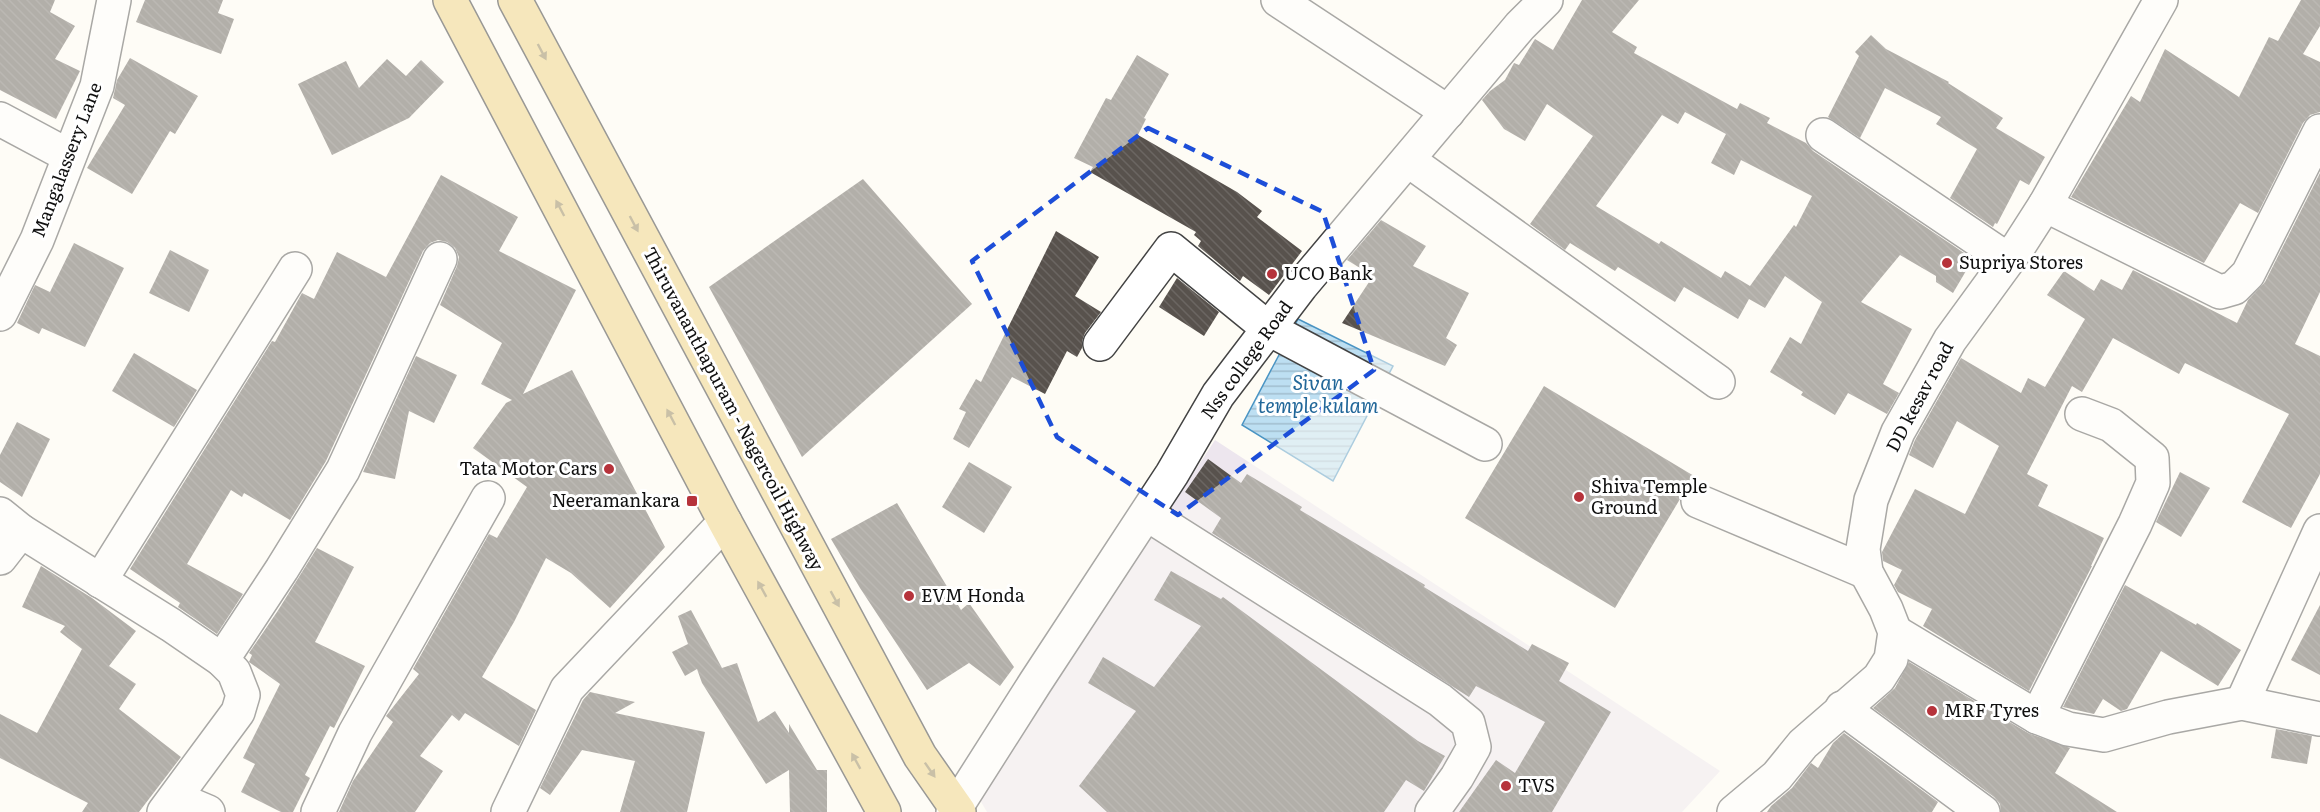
<svg xmlns="http://www.w3.org/2000/svg" width="2320" height="812" viewBox="0 0 2320 812" font-family="Literata,serif">
  <style>
    .industrial { fill: #ede6ee }
    .water { fill: url(#water-rules); stroke: #4a94c3; stroke-width: 1.5 }
    .building { fill: url(#building-back-hatch); fill-rule: evenodd }
    .lines { fill: none; stroke-linecap: round; stroke-linejoin: round }
    .minor-casing { stroke: #434343; stroke-width: 36 }
    .major-casing { stroke: #212121; stroke-width: 36 }
    .minor { stroke: #fff; stroke-width: 33 }
    .major { stroke: #edcf76; stroke-width: 33 }
    .oneway { fill: #8a7948 }
    .marked { fill: none; stroke: #1d4ed8; stroke-width: 4.5; stroke-dasharray: 12 8; stroke-linejoin: round }
    .poi-dot { fill: #b6333b; stroke: #fff; stroke-width: 2 }
    .labels { text-anchor: middle; stroke-width: 6; stroke-linejoin: round; paint-order: stroke }
    .street-label { font-size: 18px; fill: #101010; stroke: #fff }
    .poi-label { font-size: 18px; fill: #101010; stroke: #fff; text-anchor: start }
    .water-label { font-size: 20px; font-style: italic; fill: #226799; stroke: #fff }
  </style>
  <defs>
    <pattern id="water-rules" width="6" height="5" patternUnits="userSpaceOnUse" patternTransform="scale(1.5)"><rect width="6" height="5" fill="#bddff2"/><path d="M0 2.5h6" fill="none" stroke="#a1bece"/></pattern>
    <pattern id="building-back-hatch" width="6" height="6" patternUnits="userSpaceOnUse" patternTransform="scale(1.5)"><rect width="6" height="6" fill="#58524d"/><path d="M-1 5l2 2M0 0l6 6M5-1l2 2" fill="none" stroke="#6b6662"/></pattern>
  </defs>
  <rect width="100%" height="100%" fill="#fefcf5"/>
  <path class="industrial" d="M1215 440 1720 771 1682 812H987L980 800Z"/>
  <path class="water" d="M1298 319 1393 366 1333 481 1242 425Z"/>
  <g class="building">
    <path d="M0 0H55L50 12 75 26 55 59 80 71 56 119 0 90Z"/>
    <path d="M145 0H223L218 13 234 19 221 54 136 22Z"/>
    <path d="M1582 0H1639L1612 32 1637 47 1634 53 1737 109 1740 103 1770 118 1767 123 1806 143 1813 151 1973 259 1953 293 1936 282V276L1900 255 1861 302 1912 329 1883 384 1899 393 1887 414 1848 393 1835 415 1801 395 1803 392 1770 372 1790 337 1801 344 1822 302 1785 276 1765 308 1749 299 1738 319 1684 287 1675 302 1618 267 1615 271 1570 243 1565 250 1530 224 1593 136 1547 104 1525 141 1504 129 1482 100 1490 91 1505 80 1514 63 1519 65 1535 39 1553 50ZM1685 112 1726 134 1711 163 1734 175 1741 160 1812 196 1796 227 1794 225 1750 286 1725 271 1721 278 1661 241 1659 244 1596 206 1662 115 1678 124Z"/>
    <path d="M2301 0H2320V26L2303 54 2320 62V112L2310 115 2303 123 2258 213 2240 203 2204 263 2071 197 2131 96 2140 102 2165 49 2239 97 2269 37 2278 41Z"/>
    <path d="M1871 35 1886 49 1949 82 1948 83 2003 118 1996 128 2045 157 2029 185 2020 180 1997 224 1995 223 1993 227 1950 198 1977 149 1936 124 1941 117 1885 88 1860 138 1828 117 1859 56 1855 52Z"/>
    <path d="M1137 55 1169 74 1144 118 1146 119 1138 135 1237 192 1262 211 1257 217 1302 251 1269 295 1243 276 1240 281 1198 246 1201 241 1194 235 1196 232 1090 172 1093 167 1074 158 1106 98 1111 100Z"/>
    <path d="M130 58 198 96 175 134 170 131 132 194 87 168 125 105 113 98 117 80Z"/>
    <path d="M387 59 406 76 421 60 444 82 409 118 332 155 298 84 346 61 359 88Z"/>
    <path d="M2320 173V292L2295 344 2320 356V474L2291 528 2242 502 2289 414 2185 363 2179 374 2113 338 2082 392 2072 386 2027 474 2048 485 2038 506 2104 538 2091 566H2092L2029 691 1923 626 1932 609 1898 592 1894 585 1902 570 1883 561 1882 552 1915 489 1965 514 1999 446 1957 421 1933 468 1909 455 1915 440 1961 358 2021 393 2028 378 2045 387 2085 319 2047 295 2064 271 2094 291 2101 279 2122 290 2133 270 2237 323 2248 300 2265 282Z"/>
    <path d="M441 175 518 217 499 251 576 290 523 394 572 370 665 547 610 608 571 573 546 558 514 622 482 677 536 710 519 746 465 713 459 721 452 715 420 756 443 771 415 812H339L353 781 393 722 386 716 419 674 413 669 489 534 497 538 527 487 473 448 506 403 512 400 481 384 502 343 440 305 457 266 459 257 455 248 447 242 438 240 430 243 423 251 326 461 290 520 244 493 242 497 231 490 187 564 243 594 217 634 178 607 180 603 130 569 272 341 275 342 302 293 314 299 337 252 386 277Z"/>
    <path d="M863 179 972 304 802 457 709 287Z"/>
    <path d="M1381 220 1426 246 1413 266 1469 293 1446 338 1457 345 1445 366 1342 323 1373 276 1347 260Z"/>
    <path d="M1056 231 1099 257 1075 296 1101 312 1085 333 1082 341V348L1077 357 1067 351 1045 394 1012 377 969 448 953 439 966 412 959 409 976 379 981 382Z"/>
    <path d="M74 243 124 268 85 347 42 328 39 334 17 323 35 285 50 292Z"/>
    <path d="M170 250 209 270 189 312 149 293Z"/>
    <path d="M1177 278 1219 312 1204 336 1159 307Z"/>
    <path d="M134 353 197 390 174 427 112 391Z"/>
    <path d="M416 356 457 375 434 423 409 411 395 479 363 472Z"/>
    <path d="M1544 386 1694 476 1681 493 1680 499 1615 608 1465 518Z"/>
    <path d="M17 422 50 439 22 497 0 482V455Z"/>
    <path d="M1208 459 1241 483 1247 474 1302 507 1300 510 1425 585 1424 587 1528 651 1532 644 1569 663 1559 681 1611 712 1552 812H1459L1496 760 1515 773 1545 722 1476 686 1469 697 1212 533 1221 518 1185 492Z"/>
    <path d="M969 462 1012 487 984 533 942 507Z"/>
    <path d="M2180 472 2210 488 2181 537 2156 522Z"/>
    <path d="M897 503 961 610 969 603 1014 667 1000 686 969 663 927 690 860 588 831 539Z"/>
    <path d="M317 548 354 567 315 642 365 666 334 728 330 726 305 775 310 778 293 812H281L241 792 255 764 243 758 280 684 249 662 252 655 249 653 277 612Z"/>
    <path d="M41 566 92 598 136 631 109 666 136 684 119 709 181 757 139 812H82L88 803 0 758V714L37 733 82 649 60 632 65 626 22 607Z"/>
    <path d="M1171 571 1221 599 1223 597 1418 741 1445 756 1424 791 1406 780 1384 812H1107L1079 786 1136 711 1088 683 1103 657 1154 687 1201 626 1154 600Z"/>
    <path d="M2125 585 2196 625 2197 623 2241 650 2218 686 2161 651 2127 709 2121 711 2103 699 2094 714 2063 707Z"/>
    <path d="M2320 605V675L2291 660Z"/>
    <path d="M691 610 722 668 737 663 758 722 775 711 789 733V724L817 770H827V812H790L789 770 766 784 702 683 697 669 685 676 672 652 688 644 678 616Z"/>
    <path d="M1909 662 2028 733 2070 748 2055 773 2117 812H2001L2000 804 1994 797 1873 708 1895 688Z"/>
    <path d="M590 692 635 702 615 713 705 732 687 812H620L635 761 582 750 550 795 540 788 583 700Z"/>
    <path d="M2276 729 2312 736 2307 764 2271 758Z"/>
    <path d="M1844 733 1938 802 1932 812H1767L1771 806 1792 788 1811 763 1818 768 1833 743Z"/>
  </g>
  <g class="lines">
    <defs>
      <g id="minor">
        <path d="M1278 0 1448 112"/>
        <path d="M0 119 69 156"/>
        <path d="M1823 135 2008 260"/>
        <path d="M1408 160 1718 382"/>
        <path d="M2045 205 2220 292 2234 288 2248 274 2320 131"/>
        <path d="M0 314 37 240 97 86 114 0"/>
        <path d="M1100 344 1171 249 1269 329 1485 444"/>
        <path d="M1698 501 1866 572"/>
        <path d="M0 514 21 531 171 625 222 660 234 672 243 695 238 712 164 812"/>
        <path d="M1147 514 1440 700 1468 723 1474 747 1457 777 1432 812"/>
        <path d="M0 558 21 531"/>
        <path d="M100 581 295 269"/>
        <path d="M1895 632 2037 717 2068 729 2104 735 2168 717 2242 703 2320 719"/>
        <path d="M222 660 282 569 343 470 440 259"/>
        <path d="M2242 703 2320 531"/>
        <path d="M1842 708 1983 812"/>
        <path d="M2037 717 2135 524 2153 483 2152 458 2111 425 2082 414"/>
        <path d="M175 798 208 812"/>
        <path d="M318 812 355 733 488 498"/>
        <path d="M508 812 567 689 725 522"/>
        <path d="M953 812 1035 683 1172 474 1218 395 1301 286 1520 26 1546 0"/>
        <path d="M1734 812 1777 776 1803 744 1879 678 1891 659 1895 632 1886 609 1866 572 1863 549 1871 500 1898 432 1950 340 2020 244 2045 205 2161 0"/>
      </g>
      <g id="major">
        <path d="M450 0 725 522 884 812"/>
        <path d="M515 0 920 756 959 812"/>
      </g>
    </defs>
    <use href="#minor" class="minor-casing"/>
    <use href="#major" class="major-casing"/>
    <use href="#minor" class="minor"/>
    <use href="#major" class="major"/>
  </g>
  <defs><path id="oneway-solid" d="M-6-.8H1V-3.2L6.5 0L1 3.2V.8H-6Z" transform="scale(1.5)"/></defs>
  <g class="oneway">
    <use href="#oneway-solid" transform="translate(542 52) rotate(62)"/>
    <use href="#oneway-solid" transform="translate(560 208) rotate(-118)"/>
    <use href="#oneway-solid" transform="translate(634 224) rotate(62)"/>
    <use href="#oneway-solid" transform="translate(671 417) rotate(-118)"/>
    <use href="#oneway-solid" transform="translate(762 589) rotate(-119)"/>
    <use href="#oneway-solid" transform="translate(835 599) rotate(61)"/>
    <use href="#oneway-solid" transform="translate(856 761) rotate(-119)"/>
    <use href="#oneway-solid" transform="translate(930 770) rotate(55)"/>
  </g>
  <path d="M0 0H2320V812H0ZM1148 128 1323 212 1374 370 1178 515 1057 437 972 261Z" fill="#fefcf5" fill-opacity=".55" fill-rule="evenodd"/>
  <path class="marked" d="M1148 128 1323 212 1374 370 1178 515 1057 437 972 261Z"/>
  <g class="poi-dot">
    <circle cx="1947" cy="263" r="6"/>
    <circle cx="1272" cy="274" r="6"/>
    <circle cx="609" cy="469" r="6"/>
    <circle cx="1579" cy="497" r="6"/>
    <rect x="686" y="495" width="12" height="12" rx="3"/>
    <circle cx="909" cy="596" r="6"/>
    <circle cx="1932" cy="711" r="6"/>
    <circle cx="1506" cy="786" r="6"/>
  </g>
  <g class="labels">
    <g class="street-label">
      <text transform="translate(67 160) rotate(-69)" y="6">Mangalassery Lane</text>
      <text transform="translate(1247 360) rotate(-54)" y="6">Nss college Road</text>
      <text transform="translate(1920 397) rotate(-62)" y="6">DD kesav road</text>
      <text transform="translate(733 409) rotate(62)" y="6">Thiruvananthapuram - Nagercoil Highway</text>
    </g>
    <g class="poi-label">
      <text x="1959" y="269">Supriya Stores</text>
      <text x="1284" y="280">UCO Bank</text>
      <text x="597" y="475" text-anchor="end">Tata Motor Cars</text>
      <text x="1591" y="493">Shiva Temple<tspan x="1591" dy="21">Ground</tspan></text>
      <text x="680" y="507" text-anchor="end">Neeramankara</text>
      <text x="921" y="602">EVM Honda</text>
      <text x="1944" y="717">MRF Tyres</text>
      <text x="1518" y="792">TVS</text>
    </g>
    <g class="water-label">
      <text x="1318" y="390">Sivan<tspan x="1318" dy="23">temple kulam</tspan></text>
    </g>
  </g>
</svg>
